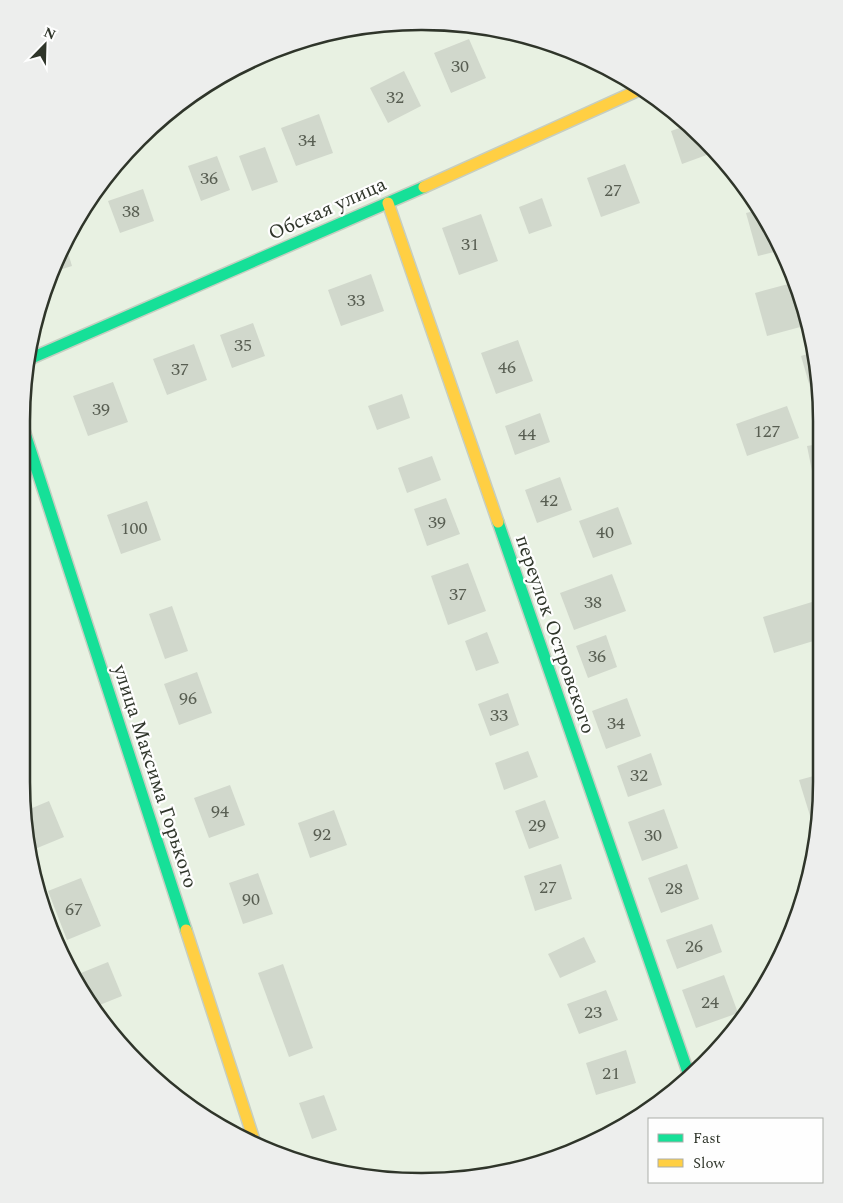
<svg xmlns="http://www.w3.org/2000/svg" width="843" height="1203" viewBox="0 0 843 1203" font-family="Spectral,serif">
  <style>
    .building { fill: #d1d8cc }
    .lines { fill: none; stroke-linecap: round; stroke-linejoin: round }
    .fast-casing { stroke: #c6cec1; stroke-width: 14 }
    .slow-casing { stroke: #c6cec1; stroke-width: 14 }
    .fast { stroke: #16e098; stroke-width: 11 }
    .slow { stroke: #ffcf43; stroke-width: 11 }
    .labels { text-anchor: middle; stroke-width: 4.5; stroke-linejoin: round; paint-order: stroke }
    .number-label { font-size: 18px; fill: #585e52 }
    .street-label { font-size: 20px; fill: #2f352a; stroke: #fefefe }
    .rim { fill: none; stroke: #2f352a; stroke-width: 2.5 }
  </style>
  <rect width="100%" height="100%" fill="#e8f1e2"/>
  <g class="building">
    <path d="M469 39 486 78 451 93 434 53Z"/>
    <path d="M404 71 421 106 388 123 370 88Z"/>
    <path d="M319 114 333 153 296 166 281 128Z"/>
    <path d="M688 125 709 145 712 153 682 164 671 131Z"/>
    <path d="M265 147 278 182 252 191 239 156Z"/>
    <path d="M217 156 230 190 201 201 188 166Z"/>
    <path d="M625 164 640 203 601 217 587 178Z"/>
    <path d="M143 189 154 221 120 233 108 201Z"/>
    <path d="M542 198 552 226 529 234 519 207Z"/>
    <path d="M758 210 781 245 782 250 758 256 746 213Z"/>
    <path d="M481 214 498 261 459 275 442 228Z"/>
    <path d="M66 246 72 266 56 271Z"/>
    <path d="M371 274 384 311 341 326 328 290Z"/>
    <path d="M792 283 804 326 767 336 755 293Z"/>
    <path d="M253 323 265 356 232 368 220 335Z"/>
    <path d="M518 340 533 381 496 394 481 353Z"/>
    <path d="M194 344 207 380 167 395 153 359Z"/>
    <path d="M813 352 818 369V384L810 387 801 356Z"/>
    <path d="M113 382 128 422 88 436 73 396Z"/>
    <path d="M402 394 410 418 377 430 368 406Z"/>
    <path d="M787 406 799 438 747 456 736 424Z"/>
    <path d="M540 413 550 442 515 455 505 426Z"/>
    <path d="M819 444V500L818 501 807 446Z"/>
    <path d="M432 456 441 480 407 493 398 468Z"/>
    <path d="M560 477 572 510 537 523 525 490Z"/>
    <path d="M446 498 460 534 427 546 414 509Z"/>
    <path d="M147 501 161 540 121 554 107 515Z"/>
    <path d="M618 507 632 544 593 558 579 521Z"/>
    <path d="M468 563 486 611 448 625 431 576Z"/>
    <path d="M612 574 626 611 574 630 560 593Z"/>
    <path d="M812 602 820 629V639L774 653 763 617Z"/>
    <path d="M172 606 188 651 165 659 149 614Z"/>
    <path d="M487 632 499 663 476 671 465 641Z"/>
    <path d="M606 635 617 667 588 678 576 646Z"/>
    <path d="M197 672 212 713 179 725 164 684Z"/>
    <path d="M508 693 519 725 490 736 478 704Z"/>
    <path d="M627 698 641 736 606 749 592 711Z"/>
    <path d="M528 751 538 777 504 790 495 763Z"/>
    <path d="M651 753 662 785 628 797 617 766Z"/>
    <path d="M821 774V807L819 816 811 819 799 780Z"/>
    <path d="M230 785 245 825 209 838 194 798Z"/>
    <path d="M545 800 559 838 529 849 515 811Z"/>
    <path d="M49 801 64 837 30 851 25 811Z"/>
    <path d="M664 809 678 848 642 861 628 822Z"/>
    <path d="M334 810 347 845 310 858 298 823Z"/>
    <path d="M561 864 572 899 535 911 524 876Z"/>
    <path d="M687 864 699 899 661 913 648 878Z"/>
    <path d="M258 873 273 914 243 924 229 883Z"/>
    <path d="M81 878 101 926 67 940 48 891Z"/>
    <path d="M712 924 722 952 677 969 666 940Z"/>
    <path d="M584 937 596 962 560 978 548 954Z"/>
    <path d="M108 962 122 996 92 1008 89 1004 76 975Z"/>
    <path d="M283 964 313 1048 289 1057 258 973Z"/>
    <path d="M724 975 738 1013 696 1028 682 990Z"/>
    <path d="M606 990 618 1020 579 1034 567 1004Z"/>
    <path d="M626 1050 636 1083 596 1095 586 1063Z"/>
    <path d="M324 1095 337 1130 312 1139 299 1103Z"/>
    <path d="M629 1119 630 1120 610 1133 608 1126Z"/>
  </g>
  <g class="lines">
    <defs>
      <g id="fast">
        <path d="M27 360 424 187"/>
        <path d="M21 421 186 930"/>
        <path d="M498 522 690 1078"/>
      </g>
      <g id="slow">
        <path d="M424 187 641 89"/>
        <path d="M388 203 498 522"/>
        <path d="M186 930 255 1143"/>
      </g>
    </defs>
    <use href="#fast" class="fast-casing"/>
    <use href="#slow" class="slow-casing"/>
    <use href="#fast" class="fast"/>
    <use href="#slow" class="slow"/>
  </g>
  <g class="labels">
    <g class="number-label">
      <text x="460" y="72">30</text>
      <text x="395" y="103">32</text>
      <text x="307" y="146">34</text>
      <text x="209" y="184">36</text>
      <text x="613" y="196">27</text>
      <text x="131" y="217">38</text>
      <text x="470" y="250">31</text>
      <text x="356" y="306">33</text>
      <text x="243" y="351">35</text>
      <text x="507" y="373">46</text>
      <text x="180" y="375">37</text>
      <text x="101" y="415">39</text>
      <text x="767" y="437">127</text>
      <text x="527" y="440">44</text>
      <text x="549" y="506">42</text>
      <text x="437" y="528">39</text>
      <text x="134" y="534">100</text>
      <text x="605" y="538">40</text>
      <text x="458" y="600">37</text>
      <text x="593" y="608">38</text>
      <text x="597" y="662">36</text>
      <text x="188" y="704">96</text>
      <text x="499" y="721">33</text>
      <text x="616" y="729">34</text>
      <text x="639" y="781">32</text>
      <text x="220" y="817">94</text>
      <text x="537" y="831">29</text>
      <text x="322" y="840">92</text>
      <text x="653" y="841">30</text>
      <text x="548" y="893">27</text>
      <text x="674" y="894">28</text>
      <text x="251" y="905">90</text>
      <text x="74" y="915">67</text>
      <text x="694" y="952">26</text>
      <text x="710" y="1008">24</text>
      <text x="593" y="1018">23</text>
      <text x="611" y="1079">21</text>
    </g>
    <g class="street-label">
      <text transform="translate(327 208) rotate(-24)" y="7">Обская улица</text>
      <text transform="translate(556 634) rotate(71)" y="7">переулок Островского</text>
      <text transform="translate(156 776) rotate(72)" y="7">улица Максима Горького</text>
    </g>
  </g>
  <path d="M0 0H843V1203H0ZM421 30H422A391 391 0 0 1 813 421V782A391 391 0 0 1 422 1173H421A391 391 0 0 1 30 782V421A391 391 0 0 1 421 30Z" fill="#edeeed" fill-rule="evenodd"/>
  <path class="rim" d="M421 30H422A391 391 0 0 1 813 421V782A391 391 0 0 1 422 1173H421A391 391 0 0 1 30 782V421A391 391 0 0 1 421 30Z"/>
  <rect x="648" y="1118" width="175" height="65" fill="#fefefe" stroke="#abaea9"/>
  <rect x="658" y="1134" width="25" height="8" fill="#16e098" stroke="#abaea9"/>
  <text x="693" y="1143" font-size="15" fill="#2f352a">Fast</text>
  <rect x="658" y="1159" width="25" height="8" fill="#ffcf43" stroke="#abaea9"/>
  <text x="693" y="1168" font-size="15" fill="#2f352a">Slow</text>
  <g transform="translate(45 45) rotate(23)" stroke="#fefefe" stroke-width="4" paint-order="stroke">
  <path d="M0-4L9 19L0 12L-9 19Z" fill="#2f352a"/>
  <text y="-8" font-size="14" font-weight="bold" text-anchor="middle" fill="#2f352a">N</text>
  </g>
</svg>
